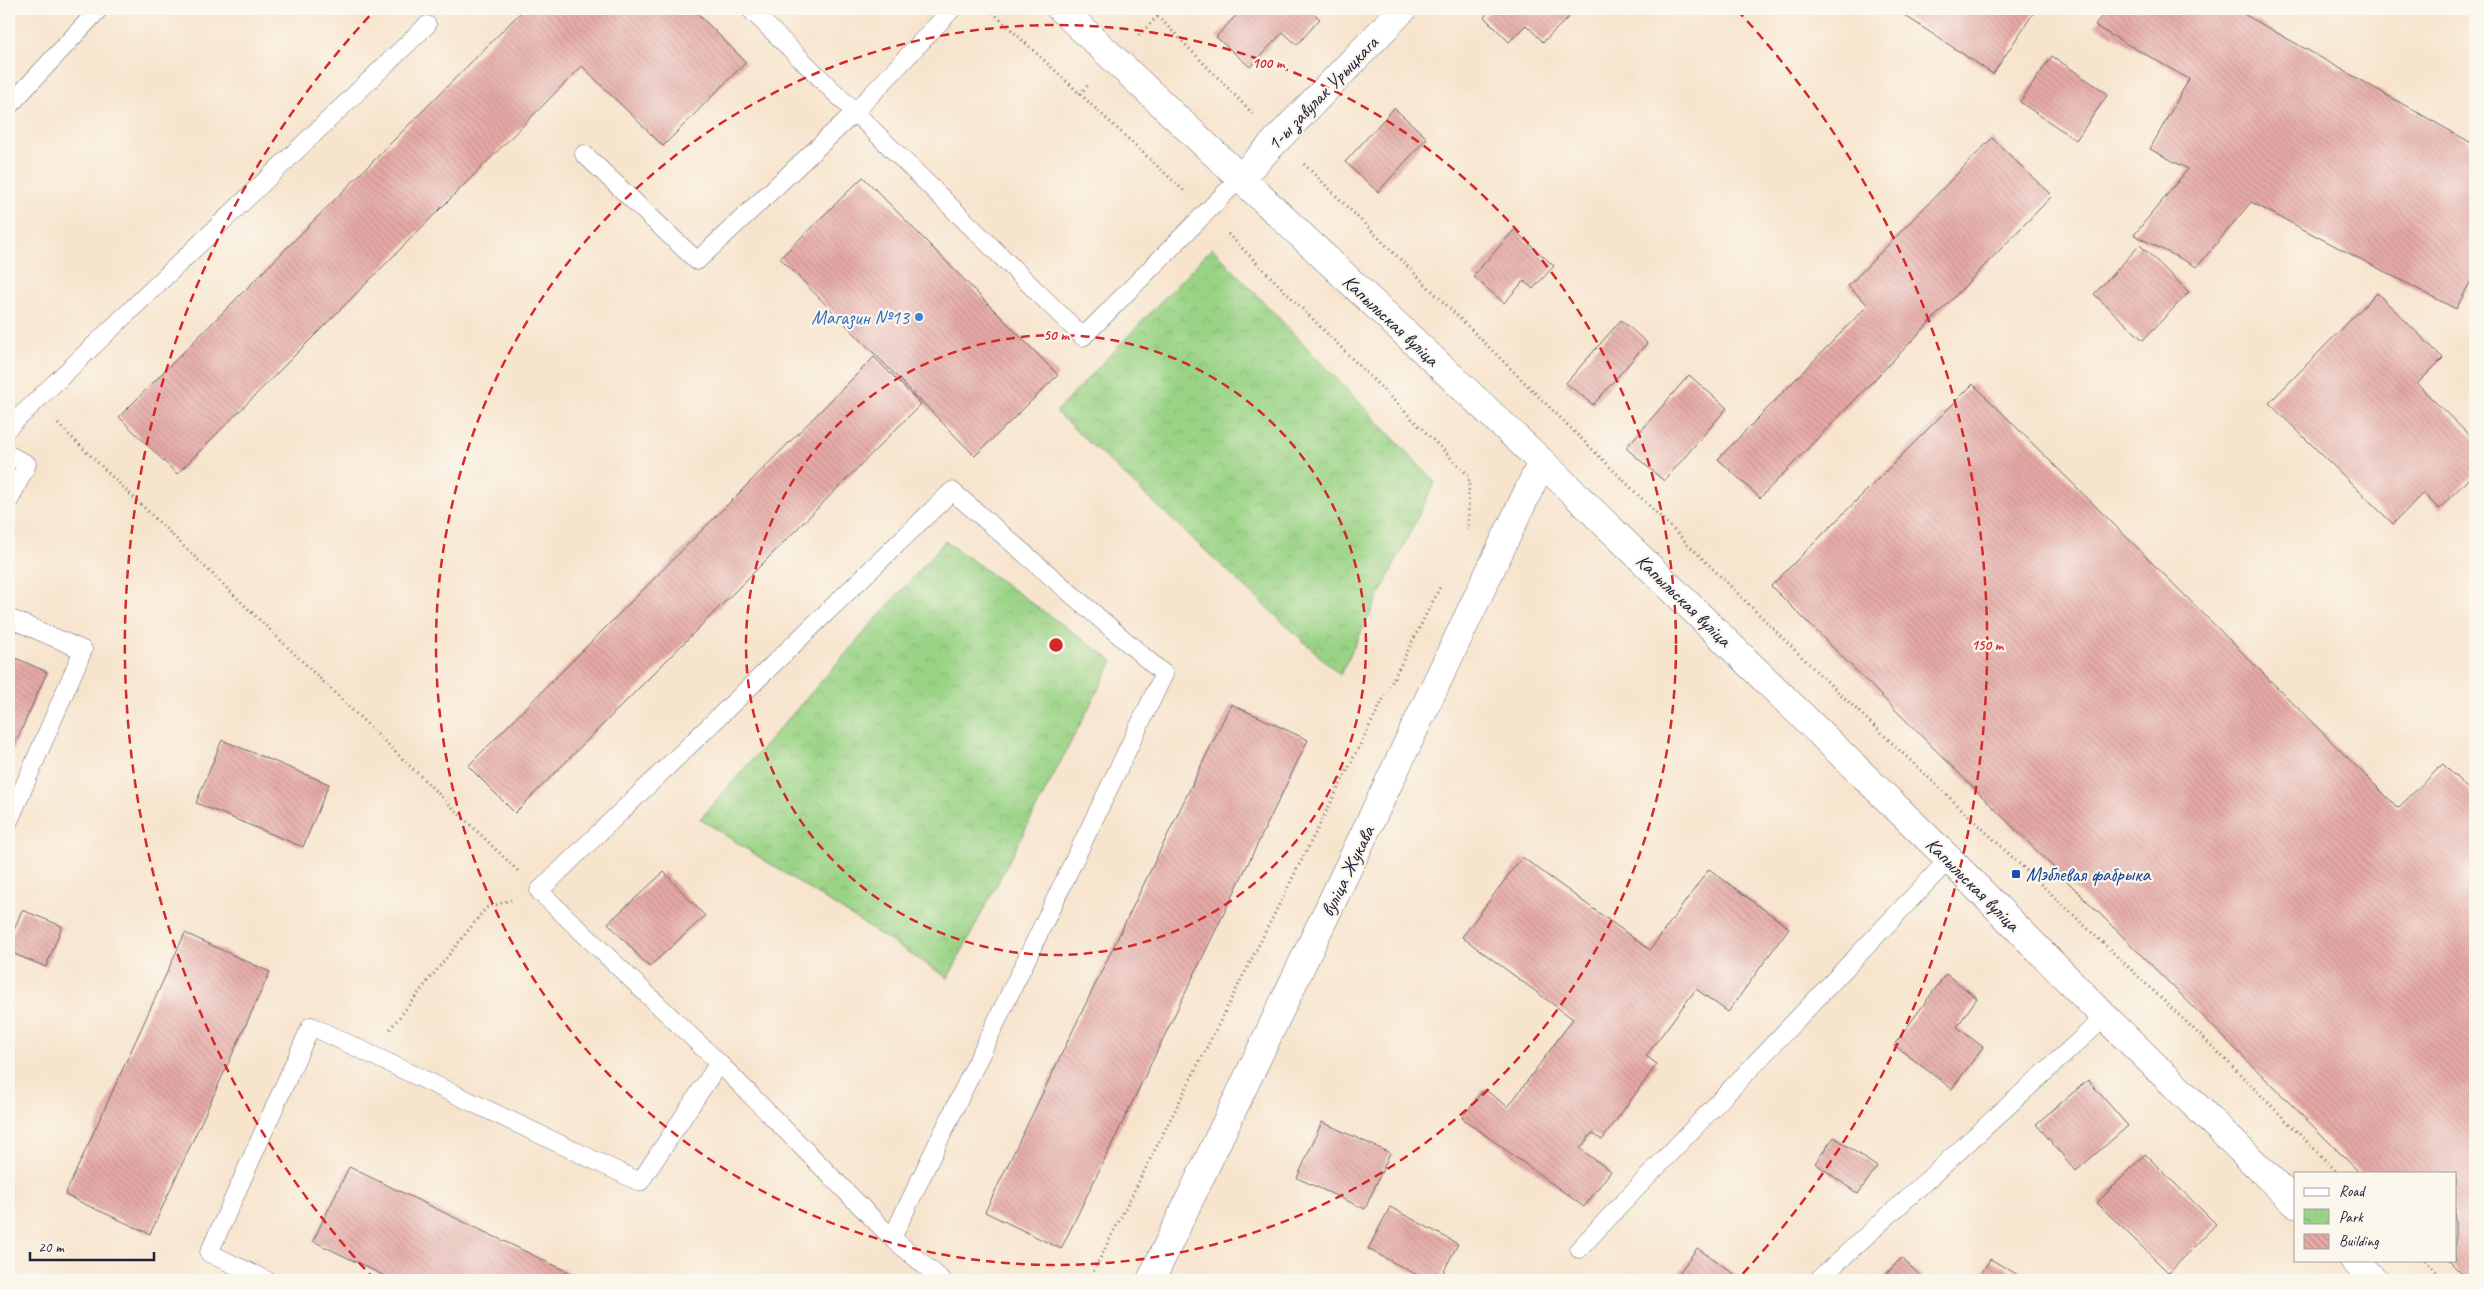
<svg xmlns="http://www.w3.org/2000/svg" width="2484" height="1289" viewBox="0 0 2484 1289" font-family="Caveat,sans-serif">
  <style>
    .park { fill: url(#park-crowns); stroke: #5e7a60 }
    .building { fill: url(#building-back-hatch) }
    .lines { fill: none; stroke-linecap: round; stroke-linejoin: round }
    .lane-casing { stroke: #6d666e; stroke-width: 19 }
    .street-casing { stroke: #6d666e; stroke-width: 29 }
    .secondary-casing { stroke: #6d666e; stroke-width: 29 }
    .path { stroke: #6d666e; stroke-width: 3; stroke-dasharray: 1 4; stroke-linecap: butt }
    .lane { stroke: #fff; stroke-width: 18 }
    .street { stroke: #fff; stroke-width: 28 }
    .secondary { stroke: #fff; stroke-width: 28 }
    .ring { fill: none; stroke: #d62828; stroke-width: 2.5; stroke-dasharray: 9 6 }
    .shop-dot { fill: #3f7fe0; stroke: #fbf7ec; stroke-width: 2 }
    .transit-dot { fill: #1a4fb4; stroke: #fbf7ec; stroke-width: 2 }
    .labels { text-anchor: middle; stroke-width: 4.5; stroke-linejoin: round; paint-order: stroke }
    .street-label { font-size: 20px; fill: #22223b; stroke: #fbf7ec }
    .shop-label { font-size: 20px; fill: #366cbe; stroke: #fbf7ec; text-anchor: end }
    .transit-label { font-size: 20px; fill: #164399; stroke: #fbf7ec; text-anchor: start }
    .centre { fill: #d62828; stroke: #fbf7ec; stroke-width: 2.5 }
    .ring-label { font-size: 15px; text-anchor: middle; font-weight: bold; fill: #d62828; stroke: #fbf7ec; stroke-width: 4.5; stroke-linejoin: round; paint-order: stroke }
  </style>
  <defs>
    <pattern id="park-crowns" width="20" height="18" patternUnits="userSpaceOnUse" patternTransform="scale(1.25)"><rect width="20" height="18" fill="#9ad385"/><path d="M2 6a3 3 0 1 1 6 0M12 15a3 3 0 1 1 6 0" fill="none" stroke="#84b574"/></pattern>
    <pattern id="building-back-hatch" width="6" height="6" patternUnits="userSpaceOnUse" patternTransform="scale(1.25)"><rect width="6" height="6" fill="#e5a9a6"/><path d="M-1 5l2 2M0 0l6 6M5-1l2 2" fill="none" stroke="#c49190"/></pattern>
  </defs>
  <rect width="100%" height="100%" fill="#fbf7ec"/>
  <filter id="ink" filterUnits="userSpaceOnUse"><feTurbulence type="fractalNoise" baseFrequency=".02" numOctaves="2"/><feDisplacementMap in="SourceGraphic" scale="10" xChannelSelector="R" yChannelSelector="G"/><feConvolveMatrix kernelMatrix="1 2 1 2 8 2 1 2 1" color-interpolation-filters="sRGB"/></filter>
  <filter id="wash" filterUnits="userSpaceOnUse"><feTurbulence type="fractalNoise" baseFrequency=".0096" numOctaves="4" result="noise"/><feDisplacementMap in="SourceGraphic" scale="20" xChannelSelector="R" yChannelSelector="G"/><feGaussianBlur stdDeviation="1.12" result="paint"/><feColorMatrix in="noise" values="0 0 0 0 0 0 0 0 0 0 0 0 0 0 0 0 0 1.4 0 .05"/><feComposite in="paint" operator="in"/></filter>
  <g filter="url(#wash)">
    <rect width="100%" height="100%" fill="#f7e4cd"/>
    <g class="park">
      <path d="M1212 248 1435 482 1340 675 1056 412Z"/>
      <path d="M945 541 1113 661 948 978 700 819Z"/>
    </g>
    <g id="blocks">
      <g class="building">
        <path d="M524 9H693L746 62 663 146 582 66 177 474 119 417Z"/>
        <path d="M1242 9H1309L1320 19 1297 45 1283 32 1250 67 1216 37Z"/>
        <path d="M1492 9H1566L1572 14 1543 42 1526 25 1509 42 1484 17Z"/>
        <path d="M1895 9H2036L1993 74Z"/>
        <path d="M2106 9H2235L2475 145V273L2456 309 2251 202 2197 267 2134 235 2188 169 2150 149 2189 79 2095 26Z"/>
        <path d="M2052 56 2108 94 2076 140 2020 102Z"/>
        <path d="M1394 108 1427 138 1378 192 1345 162Z"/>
        <path d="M1992 138 2052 196 1760 498 1718 459 1868 305 1848 286Z"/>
        <path d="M863 177 1058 375 975 456 780 258Z"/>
        <path d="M1514 230 1554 266 1533 289 1524 281 1504 303 1473 276Z"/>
        <path d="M2140 245 2189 292 2143 340 2094 294Z"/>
        <path d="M2377 293 2443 358 2417 384 2475 441V472L2439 509 2423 493 2393 524 2269 403Z"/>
        <path d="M1621 320 1647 343 1593 405 1566 383Z"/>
        <path d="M874 357 921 404 515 813 468 766Z"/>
        <path d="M1689 375 1727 408 1664 481 1626 448Z"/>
        <path d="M1973 384 2398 808 2443 764 2475 796V1280H2468L2448 1260H2455V1173H2360L1771 586Z"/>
        <path d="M9 655 47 672 9 758Z"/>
        <path d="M1231 704 1308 740 1061 1249 985 1212Z"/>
        <path d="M222 740 329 784 303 847 196 803Z"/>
        <path d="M1522 857 1650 950 1709 869 1789 928 1728 1012 1696 989 1646 1056 1657 1064 1602 1140 1592 1133 1580 1149 1611 1171 1584 1207 1462 1118 1484 1089 1508 1107 1573 1019 1462 937Z"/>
        <path d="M664 872 705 916 649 967 608 923Z"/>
        <path d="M22 910 62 926 46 967 9 952V943Z"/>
        <path d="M185 933 270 972 150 1234 65 1195Z"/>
        <path d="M1946 974 1977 998 1957 1027 1983 1047 1952 1089 1894 1045Z"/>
        <path d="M2088 1080 2128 1126 2076 1171 2036 1124Z"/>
        <path d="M1322 1122 1390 1153 1365 1209 1297 1178Z"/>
        <path d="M1834 1137 1877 1167 1858 1194 1815 1163Z"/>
        <path d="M2145 1154 2216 1224 2169 1273 2097 1203Z"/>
        <path d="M349 1167 585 1280H393L313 1241Z"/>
        <path d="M1390 1207 1458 1244 1439 1280H1427L1368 1249Z"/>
        <path d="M1697 1248 1743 1280H1674Z"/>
        <path d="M1901 1258 1925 1280H1881Z"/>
        <path d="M1990 1259 2027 1280H1978Z"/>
      </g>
    </g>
  </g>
  <g filter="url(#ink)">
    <use href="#blocks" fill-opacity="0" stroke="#6d666e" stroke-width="1"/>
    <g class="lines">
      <defs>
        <g id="lane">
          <path d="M750 9 1083 337 1240 178"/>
          <path d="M9 106 99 9"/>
          <path d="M584 154 697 261 855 112 952 9"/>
          <path d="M9 427 427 25"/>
          <path d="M9 455 27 464 9 501"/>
          <path d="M9 618 83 650 9 821"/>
          <path d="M892 1238 1164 674 952 491 539 891 719 1063 892 1238 942 1280"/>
          <path d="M1579 1249 1949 859"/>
          <path d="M266 1280 209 1253 311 1026 640 1182 719 1063"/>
          <path d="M1818 1280 2105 1017"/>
        </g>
        <g id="street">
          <path d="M1240 178 1403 9"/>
          <path d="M1151 1280 1542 462"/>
        </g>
        <g id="secondary">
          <path d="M1061 9 1542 462 1949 859 2105 1017 2295 1203"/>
          <path d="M2354 1260 2374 1280"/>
        </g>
      </defs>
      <use href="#lane" class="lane-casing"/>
      <use href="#street" class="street-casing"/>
      <use href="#secondary" class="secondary-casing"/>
      <g class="path">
        <path d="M989 9 1184 191"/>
        <path d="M1151 9 1253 114"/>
        <path d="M1139 35 1158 16"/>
        <path d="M1080 94 1088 85"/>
        <path d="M1304 164 1815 670 2220 1054 2338 1173"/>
        <path d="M1228 234 1469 476 1468 530"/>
        <path d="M58 424 518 871"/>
        <path d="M390 1029 486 908 511 900"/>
        <path d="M2425 1260 2445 1280"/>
        <path d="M1089 1280 1440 587"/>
      </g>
      <use href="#lane" class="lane"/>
      <use href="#street" class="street"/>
      <use href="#secondary" class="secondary"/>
    </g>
  </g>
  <g class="ring">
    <circle cx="1056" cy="645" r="310"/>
    <circle cx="1056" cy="645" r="620"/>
    <path d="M375 1280A931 931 0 0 1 375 10M1737 10A931 931 0 0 1 1737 1280"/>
  </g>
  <circle class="shop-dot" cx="919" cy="317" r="5"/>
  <rect class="transit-dot" x="2011" y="869" width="10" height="10" rx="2.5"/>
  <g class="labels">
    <g class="street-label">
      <text transform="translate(1322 93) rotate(-46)" y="7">1-ы завулак Урыцкага</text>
      <text transform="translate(1391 320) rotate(43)" y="7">Капыльская вуліца</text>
      <text transform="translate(1684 600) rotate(44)" y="7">Капыльская вуліца</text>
      <text transform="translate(1347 871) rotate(-64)" y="7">вуліца Жукава</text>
      <text transform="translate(1973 884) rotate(45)" y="7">Капыльская вуліца</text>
    </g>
    <g class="shop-label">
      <text x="909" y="324">Магазин №13</text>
    </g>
    <g class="transit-label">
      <text x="2026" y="881">Мэблевая фабрыка</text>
    </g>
  </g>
  <circle cx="1056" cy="645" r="8" class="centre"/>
  <g class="ring-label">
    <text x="1268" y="68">100 m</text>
    <text x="1056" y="340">50 m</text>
    <text x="1987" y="650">150 m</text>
  </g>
  <rect width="2484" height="1289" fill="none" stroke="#fbf7ec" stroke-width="30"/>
  <rect x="2294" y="1172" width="162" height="90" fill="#fbf7ec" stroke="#a4a2a5"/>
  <rect x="2304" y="1188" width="25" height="8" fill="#ffffff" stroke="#a4a2a5"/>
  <text x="2339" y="1196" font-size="15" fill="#22223b">Road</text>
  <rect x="2304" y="1209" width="25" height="15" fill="url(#park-crowns)" stroke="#a4a2a5"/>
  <text x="2339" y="1222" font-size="15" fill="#22223b">Park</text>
  <rect x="2304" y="1234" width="25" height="15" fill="url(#building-back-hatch)" stroke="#a4a2a5"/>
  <text x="2339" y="1246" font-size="15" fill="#22223b">Building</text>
  <path d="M30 1252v8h124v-8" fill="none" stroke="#22223b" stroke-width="2.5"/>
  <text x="38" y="1252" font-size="15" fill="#22223b" stroke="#fbf7ec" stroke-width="4" paint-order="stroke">20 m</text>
</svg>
